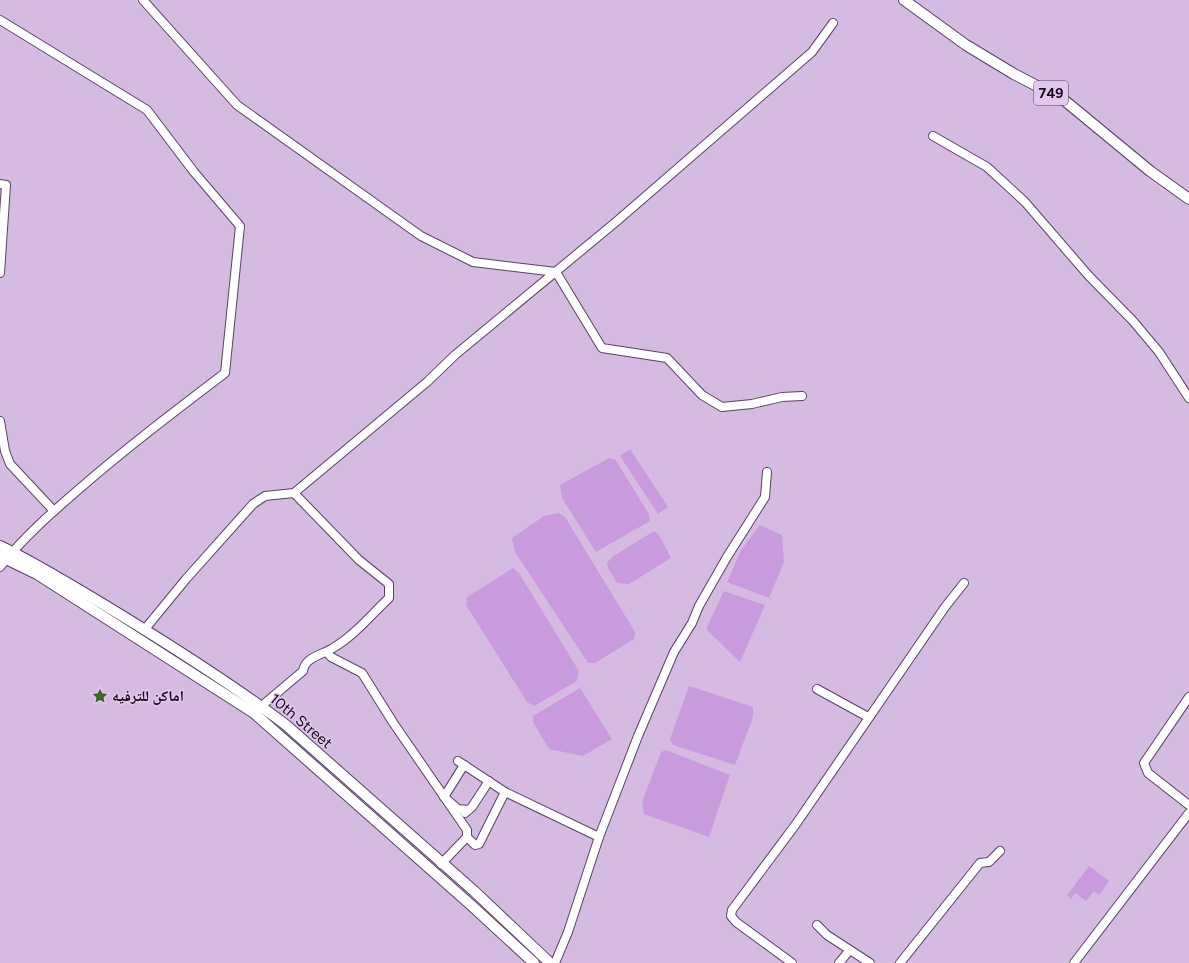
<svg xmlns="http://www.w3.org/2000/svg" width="1189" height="963" viewBox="0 0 1189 963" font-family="Figtree,'Noto Naskh Arabic',sans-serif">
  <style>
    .water { fill: #c99bdd }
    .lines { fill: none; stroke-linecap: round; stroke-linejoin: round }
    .minor-casing { stroke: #594263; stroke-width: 10 }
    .major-casing { stroke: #594263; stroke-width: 12 }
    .minor { stroke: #fff; stroke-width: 8 }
    .major { stroke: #fff; stroke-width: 10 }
    .labels { text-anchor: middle; stroke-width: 3; stroke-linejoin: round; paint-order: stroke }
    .shield { fill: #e2c8ee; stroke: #504257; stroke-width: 1 }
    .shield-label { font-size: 14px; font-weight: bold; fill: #120916 }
    .poi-label { font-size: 15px; font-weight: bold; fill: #120916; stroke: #e2c8ee; text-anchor: start }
    .street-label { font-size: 15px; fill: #120916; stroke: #e2c8ee }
  </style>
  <rect width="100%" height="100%" fill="#d5bbe1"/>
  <g class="water">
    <path d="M630 449 668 507 658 514 620 456Z"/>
    <path d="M609 458 615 459 649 514 650 521 596 552 562 498 560 485Z"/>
    <path d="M559 513 565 517 635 632 634 639 595 663H588L515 552 512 538 544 516Z"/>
    <path d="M760 525 782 535 784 562 769 598 727 582 741 550Z"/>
    <path d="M654 531 659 535 671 558 629 584 617 583 608 568 607 563 612 557Z"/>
    <path d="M513 568 519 573 579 671 577 681 534 706 527 702 466 605 467 597Z"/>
    <path d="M724 591 765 605 740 662 706 629Z"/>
    <path d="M689 686 753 707V717L735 765 673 745 670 739Z"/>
    <path d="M580 688 612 739 583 756 549 749 533 722V716Z"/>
    <path d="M666 750 730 775 709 837 644 814 642 802 661 752Z"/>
    <path d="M1089 866 1109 881 1099 895 1094 891 1086 901 1075 893 1071 899 1067 895Z"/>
  </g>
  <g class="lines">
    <defs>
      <g id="minor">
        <path d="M143 0 237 105 421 236 473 262 556 272 602 348 667 358 702 395 722 407 752 404 782 397 802 396"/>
        <path d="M0 20 147 110 194 172 240 226 225 373C175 411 125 449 78 490 50 514 23 538 0 567"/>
        <path d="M933 136 987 167 1025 202 1088 275 1133 321 1159 352 1189 398"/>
        <path d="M0 184 6 185 0 273"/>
        <path d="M0 421 5 451 10 464 54 511"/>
        <path d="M145 629 186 579 253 504 265 496 294 493 427 382 455 355 617 221 812 52 833 23"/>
        <path d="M327 652 331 657 362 673 394 724 467 830V837L441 864"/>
        <path d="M817 689 868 717"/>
        <path d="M1189 697 1144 763 1148 773 1189 805"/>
        <path d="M258 709 303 671C305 657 322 655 333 648 354 636 371 615 389 598V584L359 560 294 493"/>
        <path d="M458 761 505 792 599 837"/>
        <path d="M464 765 444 797 458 809 468 810"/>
        <path d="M465 813 472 807 489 781"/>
        <path d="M467 837 475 845 479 844 505 792"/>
        <path d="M817 925 827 935 870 963"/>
        <path d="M555 963 568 932 599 837 638 736 674 652 692 623 699 606 727 557 765 497 767 472"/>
        <path d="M792 963 736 922 731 916 732 910 796 824 945 607 964 583"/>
        <path d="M839 963 849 951"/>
        <path d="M900 963 980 863 989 862 1000 851"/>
        <path d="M1074 963 1189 813"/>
      </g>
      <g id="major">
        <path d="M904 0 966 45 1014 74 1064 100 1150 171 1189 199"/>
        <path d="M0 546C37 564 71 585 106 606 167 643 229 682 286 725L474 891 550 963"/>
        <path d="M0 556 37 574 254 713 471 905 534 963"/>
      </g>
    </defs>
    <use href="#minor" class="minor-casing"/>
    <use href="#major" class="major-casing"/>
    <use href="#minor" class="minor"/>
    <use href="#major" class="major"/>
  </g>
  <defs>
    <symbol id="sight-bare" viewBox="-9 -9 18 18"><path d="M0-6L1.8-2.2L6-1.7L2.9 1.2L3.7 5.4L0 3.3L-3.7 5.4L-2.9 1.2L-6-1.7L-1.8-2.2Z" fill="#3c6622" stroke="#e2c8ee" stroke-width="2.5" paint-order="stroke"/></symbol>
  </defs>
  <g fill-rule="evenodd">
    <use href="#sight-bare" x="89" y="685" width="22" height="22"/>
  </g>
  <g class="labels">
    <rect class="shield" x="1034" y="81" width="34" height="24" rx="3"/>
    <g class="shield-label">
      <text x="1051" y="98">749</text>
    </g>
    <g class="poi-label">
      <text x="112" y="701">اماكن للترفيه</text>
    </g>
    <g class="street-label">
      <text transform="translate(301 721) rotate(40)" y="5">10th Street</text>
    </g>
  </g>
</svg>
